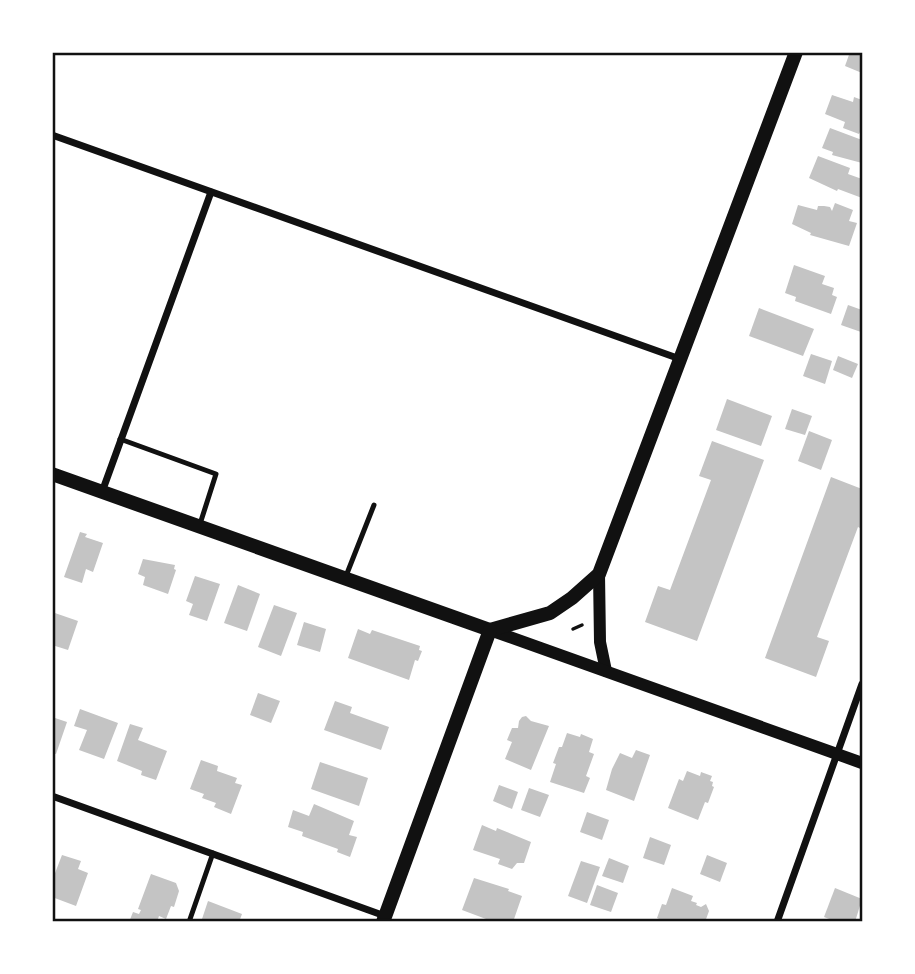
<svg xmlns="http://www.w3.org/2000/svg" width="915" height="974" viewBox="0 0 915 974" font-family="Roboto,sans-serif">
  <style>
    .building { fill: #c4c4c4 }
    .lines { fill: none; stroke-linecap: round; stroke-linejoin: round }
    .path { stroke: #111; stroke-width: 3.5 }
    .service { stroke: #111; stroke-width: 5 }
    .minor { stroke: #111; stroke-width: 7 }
    .tertiary { stroke: #111; stroke-width: 12 }
    .secondary { stroke: #111; stroke-width: 14 }
    .neatline { fill: none; stroke: #111; stroke-width: 2.5 }
  </style>
  <rect width="100%" height="100%" fill="#fff"/>
  <g class="building">
    <path d="M850 52H862V73L845 66Z"/>
    <path d="M832 95 853 102 854 97 862 100V128L859 134 843 128 845 122 825 114Z"/>
    <path d="M830 128 862 140V163L832 155 833 152 822 148Z"/>
    <path d="M818 156 850 168 848 174 862 179V198L838 189 837 191 809 178Z"/>
    <path d="M835 203 853 210 849 221 857 223 849 246 810 235 811 233 792 224 798 205 817 210 818 206H824L830 207 832 211Z"/>
    <path d="M794 265 825 276 822 284 834 288 832 295 837 297 831 314 795 301 796 297 785 293Z"/>
    <path d="M848 305 862 310 861 332 841 325Z"/>
    <path d="M759 308 814 329 803 356 749 336Z"/>
    <path d="M811 354 832 361 825 384 803 376Z"/>
    <path d="M838 356 858 364 852 378 833 370Z"/>
    <path d="M727 399 772 416 761 446 716 430Z"/>
    <path d="M792 409 812 416 805 435 785 429Z"/>
    <path d="M809 431 832 440 821 470 798 461Z"/>
    <path d="M712 441 764 460 697 641 645 622 658 586 670 590 711 480 699 476Z"/>
    <path d="M831 477 862 489V529L858 527 817 637 829 641 816 677 765 658Z"/>
    <path d="M80 532 87 534 85 537 103 543 93 572 86 569 82 583 64 577Z"/>
    <path d="M143 559 175 565 174 569 176 570 168 594 143 585 145 577 138 574Z"/>
    <path d="M195 576 220 584 207 621 189 615 193 604 186 601Z"/>
    <path d="M238 585 260 594 247 631 224 623Z"/>
    <path d="M274 605 297 613 281 656 258 647Z"/>
    <path d="M52 612 78 621 68 650 52 645Z"/>
    <path d="M304 622 326 629 320 652 297 645Z"/>
    <path d="M358 629 370 634 372 630 420 646 419 650 422 651 418 661 415 660 409 680 348 658Z"/>
    <path d="M258 693 280 701 271 723 250 715Z"/>
    <path d="M335 701 352 707 350 713 389 727 381 750 324 730Z"/>
    <path d="M80 709 118 723 104 759 79 750 87 730 74 726Z"/>
    <path d="M526 716 531 721 549 726 531 770 505 759 512 742 507 740 512 728H518L519 721 522 717Z"/>
    <path d="M52 717 67 722 56 754 52 753Z"/>
    <path d="M130 724 143 728 138 740 167 751 156 780 141 775 142 771 117 761Z"/>
    <path d="M567 733 580 737 581 734 593 739 589 752 594 754 586 776 590 778 584 793 550 782 556 764 553 763 559 747H562Z"/>
    <path d="M636 750 650 755 634 801 606 790 612 769 620 753 632 758Z"/>
    <path d="M201 760 218 766 217 771 237 778 235 783 242 785 231 814 214 807 216 803 202 798 204 794 190 789Z"/>
    <path d="M320 762 368 778 359 806 311 789Z"/>
    <path d="M687 771 700 776 701 772 712 776 710 781 713 782 712 786 714 787 708 803 705 802 698 820 668 808 679 779 683 781Z"/>
    <path d="M499 785 518 792 512 809 493 801Z"/>
    <path d="M529 788 549 795 540 817 521 810Z"/>
    <path d="M314 804 354 821 349 835 357 837 350 857 337 852 338 849 302 836 303 832 288 827 293 810 309 816Z"/>
    <path d="M587 812 609 820 602 840 580 832Z"/>
    <path d="M482 825 496 831 497 828 531 842 524 863H517L512 869 498 864 500 859 473 850Z"/>
    <path d="M650 837 671 845 664 865 643 858Z"/>
    <path d="M62 855 81 861 78 869 88 873 76 906 52 897V881Z"/>
    <path d="M707 855 727 863 720 882 700 874Z"/>
    <path d="M609 858 629 866 623 883 602 876Z"/>
    <path d="M581 861 600 867 587 903 568 896Z"/>
    <path d="M151 874 176 883 179 891 174 907 171 906 166 919 159 916 157 922H129L133 912 139 914 141 910 138 909Z"/>
    <path d="M474 878 509 889 508 891 522 896 513 922H494L462 910Z"/>
    <path d="M597 885 618 893 611 912 590 905Z"/>
    <path d="M672 888 693 896 691 901 697 903 696 905 701 907 706 904 709 911 705 922H665L657 918 662 904 666 905Z"/>
    <path d="M835 888 862 899 855 922H837L824 917Z"/>
    <path d="M208 901 242 914 239 922H201Z"/>
  </g>
  <g class="lines">
    <path class="path" d="M573 629 582 625"/>
    <g class="service">
      <path d="M120 439 216 474 200 524"/>
      <path d="M346 576 374 505"/>
      <path d="M189 922 213 853"/>
    </g>
    <g class="minor">
      <path d="M52 135 680 359"/>
      <path d="M102 492 211 192"/>
      <path d="M52 796 385 916"/>
      <path d="M777 922 862 684"/>
    </g>
    <g class="tertiary">
      <path d="M599 574 600 642 606 671"/>
      <path d="M490 630 862 763"/>
    </g>
    <g class="secondary">
      <path d="M52 474 490 630"/>
      <path d="M490 630 550 613 572 598 599 574 796 52"/>
      <path d="M383 922 490 630"/>
    </g>
  </g>
  <rect width="915" height="974" fill="none" stroke="#ffffff" stroke-width="108"/>
  <rect x="54" y="54" width="807" height="866" class="neatline"/>
</svg>
